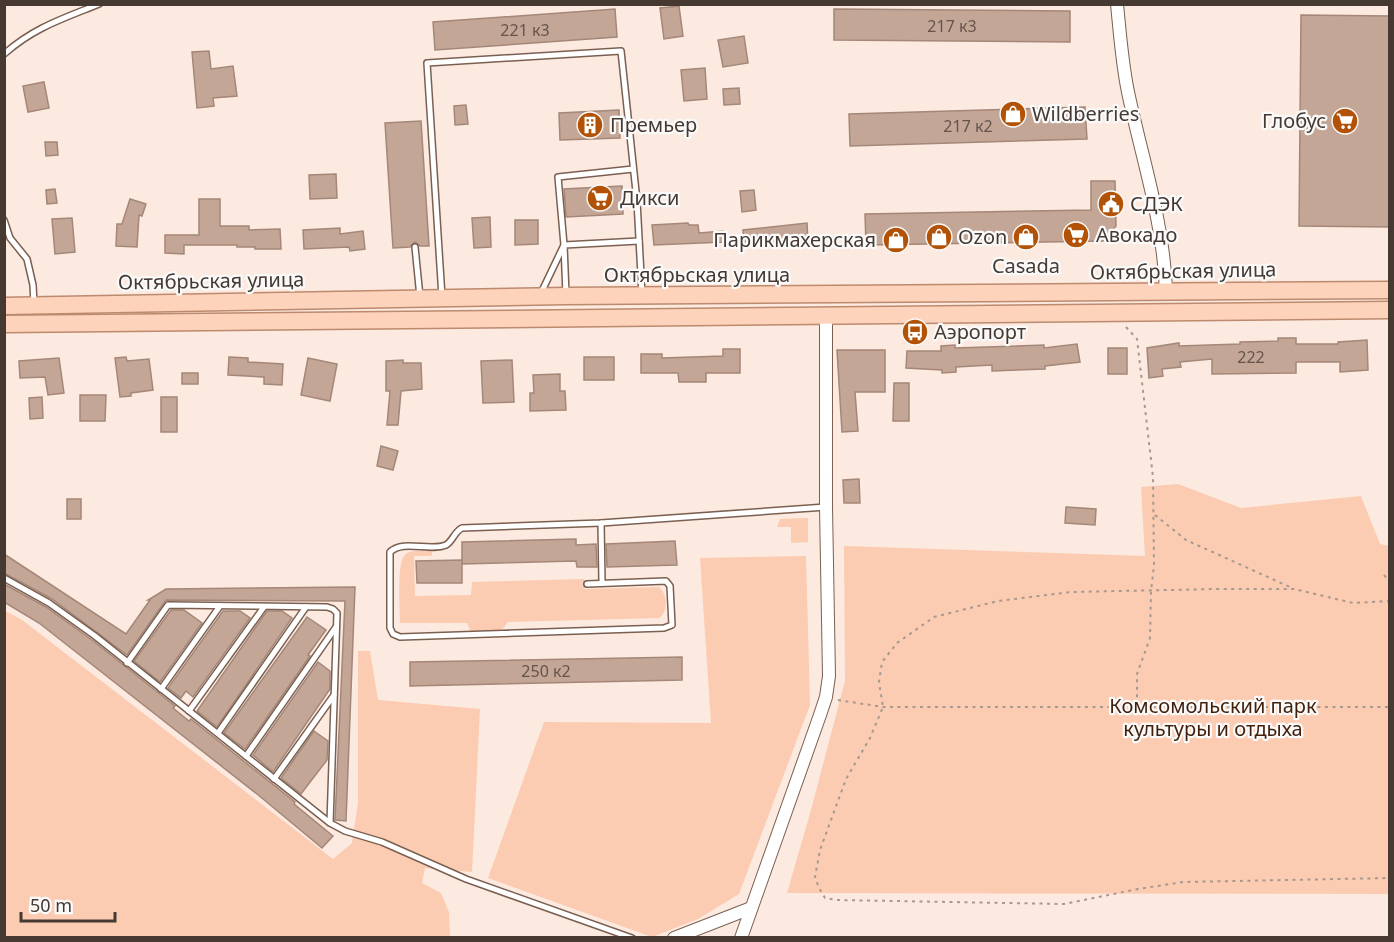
<svg xmlns="http://www.w3.org/2000/svg" width="1394" height="942" viewBox="0 0 1394 942" font-family="'Noto Sans',sans-serif">
  <style>
    .green { fill: #fbccb2 }
    .building { fill: #c4a696; stroke: #a48778; stroke-width: 1.5 }
    .lines { fill: none; stroke-linecap: round; stroke-linejoin: round }
    .service-casing { stroke: #7b6051; stroke-width: 8 }
    .tertiary-casing { stroke: #7b6051; stroke-width: 14 }
    .primary-casing { stroke: #bc8a6e; stroke-width: 19 }
    .path { stroke: #a8988f; stroke-width: 2; stroke-dasharray: 3 4.5; stroke-linecap: butt }
    .service { stroke: #fff; stroke-width: 5 }
    .tertiary { stroke: #fff; stroke-width: 12 }
    .primary { stroke: #fdd3bb; stroke-width: 16 }
    .labels { text-anchor: middle; stroke-width: 4.5; stroke-linejoin: round; paint-order: stroke }
    .number-label { font-size: 16px; fill: #65544b }
    .poi-label { font-size: 20px; fill: #453932; stroke: #fafafa; text-anchor: start }
    .street-label { font-size: 20px; fill: #453932; stroke: #fafafa }
    .park-label { font-size: 20px; fill: #411f0b; stroke: #fafafa }
  </style>
  <rect width="100%" height="100%" fill="#fce9df"/>
  <g class="green">
    <path d="M1178 484 1241 508 1361 496 1380 544 1389 546V894L787 893 811 810 845 681 844 546 1145 556 1141 487Z"/>
    <path d="M808 518V542L791 543V527H777L780 519Z"/>
    <path d="M415 551H432V556H414L415 596 471 595 472 582 584 579V589L659 587C668 595 668 610 660 618L508 622 501 631 471 632 467 623H400C400 608 397 570 403 558 405 553 409 552 415 551Z"/>
    <path d="M806 556 810 705 739 894 698 919 652 937 488 878 544 722 711 723 700 558Z"/>
    <path d="M4 610 22 620 333 859 352 843 358 803V651H370L378 700 480 709 472 872 425 868 422 883 441 893 449 912 450 937H5Z"/>
  </g>
  <g class="building">
    <path d="M679 6 683 36 664 39 660 8Z"/>
    <path d="M615 9 617 37 435 50 433 22Z"/>
    <path d="M834 9 1070 11V42L834 40Z"/>
    <path d="M1301 15 1389 16V227L1299 226Z"/>
    <path d="M744 36 748 63 723 67 718 40Z"/>
    <path d="M209 51 211 69 233 66 237 96 213 98 214 106 197 108 192 52Z"/>
    <path d="M705 68 707 99 684 101 681 70Z"/>
    <path d="M44 82 49 108 28 112 23 86Z"/>
    <path d="M739 88 740 104 724 105 723 89Z"/>
    <path d="M466 105 468 124 455 125 454 106Z"/>
    <path d="M1085 107 1087 139 850 146 849 114Z"/>
    <path d="M619 110 620 138 560 140 559 113Z"/>
    <path d="M421 121 429 246H420L415 242 410 247 393 248 385 123Z"/>
    <path d="M45 142H57L58 155 46 156Z"/>
    <path d="M336 174 337 198 310 199 309 175Z"/>
    <path d="M1091 181H1115L1116 226 1103 241 866 245 865 214 1091 210Z"/>
    <path d="M622 186 623 214 566 217 564 189Z"/>
    <path d="M55 189 57 203 47 204 46 190Z"/>
    <path d="M754 190 756 210 742 212 740 191Z"/>
    <path d="M130 199 146 204 142 216 139 215 137 247 116 246 117 224H122Z"/>
    <path d="M199 199H220V226H249V230L280 229 281 249H255V247H237V245H184V254L165 253V235H199Z"/>
    <path d="M490 217 491 247 474 248 472 218Z"/>
    <path d="M72 218 75 252 55 254 52 219Z"/>
    <path d="M515 220H538V244L515 245Z"/>
    <path d="M688 223 689 225H698L699 233 723 231 724 242 654 245 652 225Z"/>
    <path d="M807 223 808 241 744 245 743 230Z"/>
    <path d="M340 228V234L363 231 365 249 350 251 349 247 304 249 303 230Z"/>
    <path d="M1278 338H1296V344H1338V342L1367 340 1368 370 1340 372V362H1296V373L1212 374V359L1180 362 1181 367 1162 369 1163 376 1149 378 1147 348 1179 343V346L1240 344V342L1278 341Z"/>
    <path d="M1077 344 1080 362 1045 366V369L992 371V365L956 367V372L942 373V370L906 368 907 351H941V346L955 345V348L1044 345V348Z"/>
    <rect x="1108" y="348" width="19" height="26"/>
    <path d="M723 349H740V373H706V382H679L678 373H641V354H662V358L723 356Z"/>
    <path d="M837 350H885V392H855L858 431 842 432Z"/>
    <path d="M126 357 127 361 149 359 153 390 131 393V396L120 397 115 358Z"/>
    <path d="M229 357 248 358V362L283 364 282 385 264 384V377L228 375Z"/>
    <rect x="584" y="357" width="30" height="23"/>
    <path d="M59 358 64 393 48 395 45 377 20 378 19 361Z"/>
    <path d="M308 358 337 364 330 401 301 395Z"/>
    <path d="M403 360V363H421L422 389 401 391 398 425H387L390 391H386V361Z"/>
    <path d="M512 360 514 402 483 403 481 361Z"/>
    <rect x="182" y="373" width="16" height="11"/>
    <path d="M560 374V391H565L566 410 530 411V393H534L533 375Z"/>
    <path d="M894 383H909V421H893Z"/>
    <path d="M80 395H106L105 421H80Z"/>
    <path d="M42 397 43 418 30 419 29 398Z"/>
    <rect x="161" y="397" width="16" height="35"/>
    <path d="M381 446 398 451 393 470 377 466Z"/>
    <path d="M859 479 860 503H844L843 480Z"/>
    <rect x="67" y="499" width="14" height="20"/>
    <path d="M1066 507 1096 509 1095 525 1065 523Z"/>
    <path d="M576 539V545L596 544 597 567H577L576 561 462 564V542Z"/>
    <path d="M675 541 677 565 607 567 606 544Z"/>
    <path d="M4 554 126 634 150 600H148L166 589 355 587 346 821 335 820 345 601 166 600 127 655 52 599 4 573Z"/>
    <path d="M462 560V583H417L416 561Z"/>
    <path d="M4 584 46 607 92 640 175 706 173 708 189 721 191 719 295 802 294 804 333 836 322 848 257 794 39 623 4 602Z"/>
    <path d="M171 610H184L202 623 160 682 134 661Z"/>
    <path d="M223 611H240L250 618 193 697 186 691 181 698 168 688Z"/>
    <path d="M267 611H282L292 618 217 727 197 711Z"/>
    <path d="M307 617 326 630 308 655 310 656 245 749 224 733Z"/>
    <path d="M682 657V680L410 686V662Z"/>
    <path d="M318 662 330 671V689L273 772 253 755Z"/>
    <path d="M314 731 328 741 327 760 301 794 281 778Z"/>
  </g>
  <g class="lines">
    <defs>
      <g id="service">
        <path d="M4 54C35 27 62 19 99 4"/>
        <path d="M4 220 10 238 27 259 33 285 34 304"/>
        <path d="M415 247 420 297"/>
        <path d="M541 293 564 245 558 177 633 169"/>
        <path d="M566 294 564 245 639 241"/>
        <path d="M442 297 427 63 621 51 637 201 642 294"/>
        <path d="M601 523 602 582"/>
        <path d="M4 578 49 603 95 636 330 823 345 831 382 842 466 879 632 938"/>
        <path d="M587 584 666 581 670 586 672 625 664 628 400 637 393 634 390 628V552C403 539 430 552 446 545 453 541 454 532 462 528L601 523 826 507"/>
        <path d="M127 663 168 605 327 607 333 609 337 613 330 823"/>
        <path d="M161 689 220 606"/>
        <path d="M189 711 264 607"/>
        <path d="M218 733 306 607"/>
        <path d="M246 756 336 627"/>
        <path d="M274 779 334 695"/>
      </g>
      <g id="tertiary">
        <path d="M1117 4C1120 34 1122 63 1128 92 1142 159 1164 223 1166 292"/>
        <path d="M674 938 751 908"/>
        <path d="M741 938 820 715 826 697 829 676 826 507V314"/>
      </g>
      <g id="primary">
        <path d="M4 306 566 296 1390 290"/>
        <path d="M4 324 1390 310"/>
      </g>
    </defs>
    <use href="#service" class="service-casing"/>
    <use href="#tertiary" class="tertiary-casing"/>
    <use href="#primary" class="primary-casing"/>
    <g class="path">
      <path d="M1126 327 1137 339 1153 477 1154 566 1151 591 1150 638 1137 674V706"/>
      <path d="M1155 515 1186 540 1292 588"/>
      <path d="M1384 575 1390 582"/>
      <path d="M1390 601 1353 603 1294 589H1217L1071 592 998 601 934 617 897 643 882 662 879 682 883 707 870 738 846 779 820 850 815 877 819 888 825 898 836 900 1064 904 1138 889 1183 882 1390 878"/>
      <path d="M838 700 883 707H1390"/>
    </g>
    <use href="#service" class="service"/>
    <use href="#tertiary" class="tertiary"/>
    <use href="#primary" class="primary"/>
  </g>
  <defs>
    <symbol id="shop-disc" viewBox="-11 -11 22 22"><circle r="9.5" fill="#b15206" stroke="#fafafa"/><path d="M-5-2.5h2.3a2.7 3.5 0 0 1 5.4 0H5L5.5 6h-11ZM-1.5-2.5h3a1.5 2.3 0 0 0-3 0Z" fill="#fff"/></symbol>
    <symbol id="supermarket-disc" viewBox="-11 -11 22 22"><circle r="9.5" fill="#b15206" stroke="#fafafa"/><path d="M-6-5.5h2.5l.6 2H6L4.5 2H-2.5L-4.4-4H-6ZM-1.5 3.2a1.3 1.3 0 1 0 .1 0ZM3 3.2a1.3 1.3 0 1 0 .1 0Z" fill="#fff"/></symbol>
    <symbol id="building-disc" viewBox="-11 -11 22 22"><circle r="9.5" fill="#b15206" stroke="#fafafa"/><path d="M-4-6H4V6H1V3H-1V6H-4ZM-2.5-4.3h1.7v1.8h-1.7ZM.8-4.3h1.7v1.8H.8ZM-2.5-1h1.7V.8h-1.7ZM.8-1h1.7V.8H.8Z" fill="#fff"/></symbol>
    <symbol id="civic-disc" viewBox="-11 -11 22 22"><circle r="9.5" fill="#b15206" stroke="#fafafa"/><path d="M-.6-6.5H3V-4.5H.6V-3L4-1V1h2V6H-6V1h2V-1L-.6-3ZM-1.2 2.5V6h2.4V2.5Z" fill="#fff"/></symbol>
    <symbol id="bus-disc" viewBox="-11 -11 22 22"><circle r="9.5" fill="#b15206" stroke="#fafafa"/><path d="M-5-6H5V4H4V6H2V4H-2V6H-4V4H-5ZM-3.5-4V0h7V-4ZM-3.5 1.2v1.5H-2V1.2ZM2 1.2v1.5H3.5V1.2Z" fill="#fff"/></symbol>
  </defs>
  <g fill-rule="evenodd">
    <use href="#shop-disc" x="998" y="99" width="30" height="30"/>
    <use href="#supermarket-disc" x="1330" y="106" width="30" height="30"/>
    <use href="#building-disc" x="575" y="110" width="30" height="30"/>
    <use href="#supermarket-disc" x="585" y="183" width="30" height="30"/>
    <use href="#civic-disc" x="1096" y="189" width="30" height="30"/>
    <use href="#supermarket-disc" x="1061" y="220" width="30" height="30"/>
    <use href="#shop-disc" x="924" y="222" width="30" height="30"/>
    <use href="#shop-disc" x="1011" y="222" width="30" height="30"/>
    <use href="#shop-disc" x="881" y="225" width="30" height="30"/>
    <use href="#bus-disc" x="900" y="317" width="30" height="30"/>
  </g>
  <g class="labels">
    <g class="number-label">
      <text x="952" y="32">217 к3</text>
      <text x="525" y="36">221 к3</text>
      <text x="968" y="132">217 к2</text>
      <text x="1251" y="363">222</text>
      <text x="546" y="677">250 к2</text>
    </g>
    <g class="poi-label">
      <text x="1032" y="121">Wildberries</text>
      <text x="1326" y="128" text-anchor="end">Глобус</text>
      <text x="610" y="132">Премьер</text>
      <text x="620" y="205">Дикси</text>
      <text x="1130" y="211">СДЭК</text>
      <text x="1096" y="242">Авокадо</text>
      <text x="958" y="244">Ozon</text>
      <text x="876" y="247" text-anchor="end">Парикмахерская</text>
      <text x="1026" y="273" text-anchor="middle">Casada</text>
      <text x="934" y="339">Аэропорт</text>
    </g>
    <g class="street-label">
      <text transform="translate(1183 271) rotate(-1)" y="7">Октябрьская улица</text>
      <text x="697" y="282">Октябрьская улица</text>
      <text transform="translate(211 281) rotate(-1)" y="7">Октябрьская улица</text>
    </g>
    <g class="park-label">
      <text x="1213" y="713">Комсомольский парк<tspan x="1213" dy="23">культуры и отдыха</tspan></text>
    </g>
  </g>
  <rect width="1394" height="942" fill="none" stroke="#453932" stroke-width="12"/>
  <path d="M21 912v9h94v-9" fill="none" stroke="#453932" stroke-width="3"/>
  <text x="30" y="912" font-size="18" fill="#453932" stroke="#fafafa" stroke-width="4.5" paint-order="stroke">50 m</text>
</svg>
